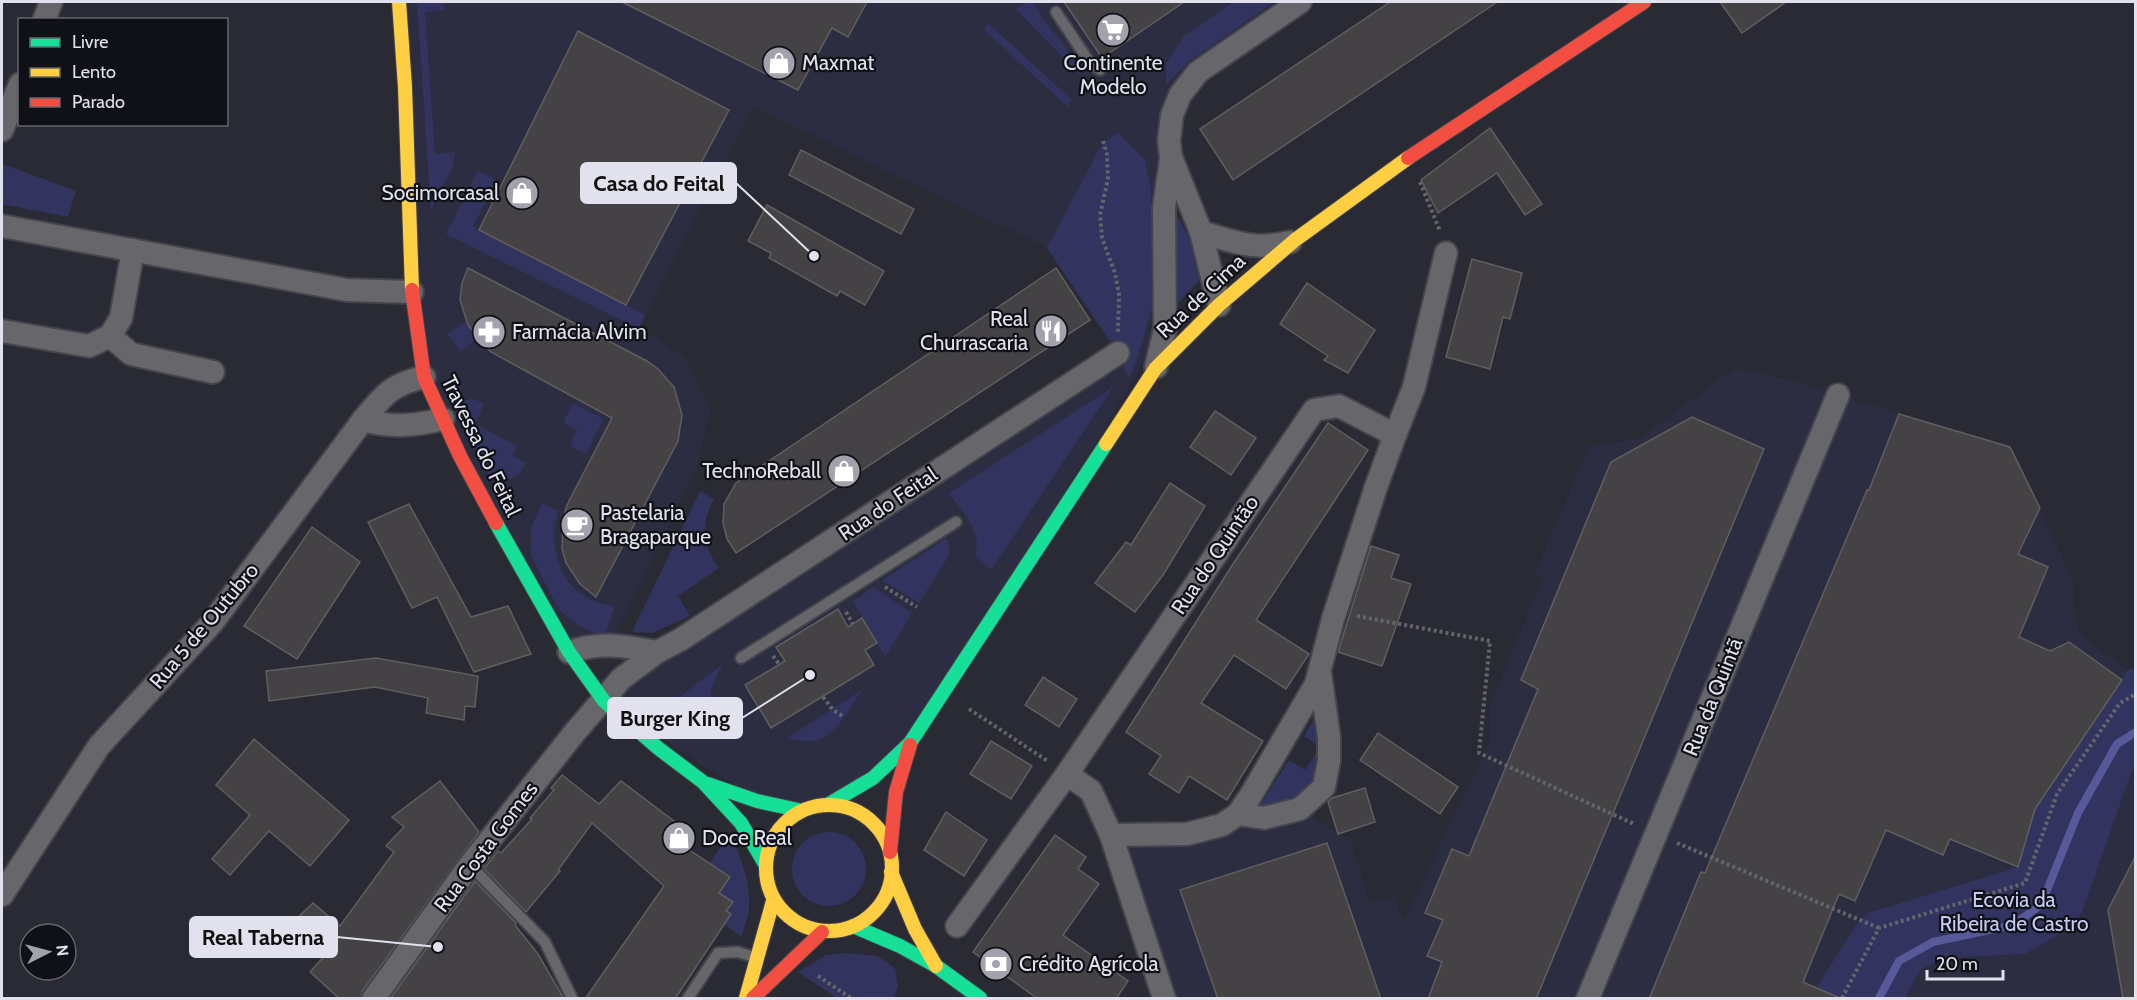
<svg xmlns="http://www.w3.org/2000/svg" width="2137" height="1000" viewBox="0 0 2137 1000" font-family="Cabin,sans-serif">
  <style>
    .built { fill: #2c2d41 }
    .green { fill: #33335f }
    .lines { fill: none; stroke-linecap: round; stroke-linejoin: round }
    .stream { stroke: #58599b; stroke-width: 8 }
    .building { fill: #444244; stroke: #605e5e; stroke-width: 1.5 }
    .lane-casing { stroke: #44454c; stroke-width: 14 }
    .street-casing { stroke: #44454c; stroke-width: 26 }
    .fast-casing { stroke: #44454c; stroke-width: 16 }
    .slow-casing { stroke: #44454c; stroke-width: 16 }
    .jam-casing { stroke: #44454c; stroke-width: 16 }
    .path { stroke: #646569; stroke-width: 4; stroke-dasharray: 3 3; stroke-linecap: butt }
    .lane { stroke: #67676b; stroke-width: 10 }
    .street { stroke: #67676b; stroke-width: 22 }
    .fast { stroke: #16e098; stroke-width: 14 }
    .slow { stroke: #ffcf43; stroke-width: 14 }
    .jam { stroke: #f24e42; stroke-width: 14 }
    .labels { text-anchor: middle; stroke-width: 4.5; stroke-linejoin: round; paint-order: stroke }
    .poi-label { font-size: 21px; fill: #e1e2ed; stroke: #101017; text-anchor: start }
    .street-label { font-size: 21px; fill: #e1e2ed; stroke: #101017 }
    .park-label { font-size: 21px; fill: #c8cbf4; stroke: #101017 }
    .leader { fill: none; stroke: #e1e2ed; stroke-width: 2 }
    .callout-dot { fill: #e1e2ed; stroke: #101017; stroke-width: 2 }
    .callout { fill: #e1e2ed; stroke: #e1e2ed; stroke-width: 2 }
    .callout-label { font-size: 22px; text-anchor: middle; font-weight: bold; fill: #111 }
  </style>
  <rect width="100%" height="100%" fill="#292a33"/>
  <g class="built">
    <path d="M399 2H1300L1180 95 1165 329 910 743 829 804 757 801 604 701 1117 353 1047 248 753 107 639 328 685 357 711 411 697 467 611 644 569 652 424 377Z"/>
    <path d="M1736 368 1786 379 2010 447 2057 544 2073 584 2078 633 2128 670 2035 809 2018 867 1868 913 1856 925 1815 990 1812 998H1164L1111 835 1300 809 1351 841 1370 903 1395 897 1403 921 1489 745 1490 704 1542 580 1535 572 1589 446 1638 439 1703 391Z"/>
    <path d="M2135 766V998H1905L1920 970 1944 958 2025 954Z"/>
  </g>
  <g class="green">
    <path d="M417 2H444L445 10 425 12 435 154 455 152 453 166 431 211Z"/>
    <path d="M1026 2H1032L1044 20 1082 68 1079 74 1016 9Z"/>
    <path d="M1233 2H1274L1191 60 1166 84V64L1184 36Z"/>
    <path d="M988 23 1072 100 1068 107 984 30Z"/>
    <path d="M1118 133 1145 160 1151 189 1152 306 1142 344 1129 379 1118 353 1047 248 1103 142Z"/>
    <path d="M3 164 76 191 68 217 2 204V166Z"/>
    <path d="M478 171 496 180 473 227 645 315 639 329 446 234Z"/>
    <path d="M1172 207 1188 235 1200 280 1178 303Z"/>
    <path d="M465 322 477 338 461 352 447 334Z"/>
    <path d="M1113 387 991 570 975 556C983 532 963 513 949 493Z"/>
    <path d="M474 399 484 404 475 424 517 446 513 456 526 463 519 475 508 479 495 477 484 471 457 410 464 400Z"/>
    <path d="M573 403 603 419 586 454 570 446 577 430 563 422Z"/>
    <path d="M700 491 714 499C700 525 702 545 719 568L678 596 690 616 652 633 632 632Z"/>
    <path d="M542 503 558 511C549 540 557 579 584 596 592 602 605 604 615 607L603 638 580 626 559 610 531 556V528Z"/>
    <path d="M947 538 950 554 919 603 882 580Z"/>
    <path d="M873 587 912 613 885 657 853 601Z"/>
    <path d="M724 663C711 686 706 694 716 719L704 737 694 730 698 723 680 710 674 715 664 709Z"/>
    <path d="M2135 668V766L2132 770 2082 912 2068 929 2025 954 1944 958 1920 970 1905 998H1812L1815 990 1856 925 1868 913 2018 867 2035 809 2128 670Z"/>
    <path d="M862 690C851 706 839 730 821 739 811 743 798 740 787 738Z"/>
    <path d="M1316 716 1322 754 1317 779 1306 797 1267 808 1259 807 1289 760 1305 770 1320 747 1304 736Z"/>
    <circle cx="829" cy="869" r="37"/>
    <path d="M730 834C741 857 751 883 749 909 748 918 744 928 741 937L724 924 726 911 733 902 719 893 730 877 709 863Z"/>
    <path d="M847 953 877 956 895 968 898 987 893 998H837L798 972 826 955Z"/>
  </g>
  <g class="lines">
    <path class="stream" d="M1879 998 1899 961 1933 942 2013 925 2041 905 2078 813 2117 744 2136 732"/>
  </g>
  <g class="building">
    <path d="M622 2H867L848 37 832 28 798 90Z"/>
    <path d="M1064 2H1184L1102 58Z"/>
    <path d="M1390 2H1497L1233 180 1200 129Z"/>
    <path d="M1720 2H1786L1742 33Z"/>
    <path d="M578 31 729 110 626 305 479 230Z"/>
    <path d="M1490 128 1542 204 1525 215 1497 173 1438 213 1421 180Z"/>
    <path d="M801 150 914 209 901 234 789 175Z"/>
    <path d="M767 205 884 271 865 305 840 291 837 296 769 258 771 253 748 241Z"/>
    <path d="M1472 259 1522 273 1510 319 1503 317 1490 369 1446 357Z"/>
    <path d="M468 268 647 361 658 369 674 387 682 415 678 441 596 597 580 584 566 563 562 549 563 519 567 505 612 418 491 352 482 343 468 325 460 300 462 283Z"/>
    <path d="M1056 268 1090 320 736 553 727 539 723 523 724 504 736 483Z"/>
    <path d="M1307 283 1375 330 1348 373 1324 360 1328 356 1280 324Z"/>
    <path d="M1215 411 1256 438 1231 475 1190 447Z"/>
    <path d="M1899 414 2010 447 2040 508 2018 554 2048 567 2019 637 2050 651 2069 642 2122 680 2035 809 2018 867 1950 839 1943 855 1886 830 1855 901 1839 894 1803 982 1842 999H1649L1701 872 1705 873 1867 490H1869Z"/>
    <path d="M1692 417 1764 449 1536 999H1428L1442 962 1427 956 1443 920 1425 913 1452 849 1469 856 1538 689 1521 680 1611 462Z"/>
    <path d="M1328 423 1368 450 1256 620 1309 654 1286 689 1234 655 1201 703 1263 741 1227 800 1189 776 1179 793 1149 774 1161 756 1126 732 1233 564Z"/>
    <path d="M1170 483 1205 506 1163 575 1135 612 1095 583 1126 542 1131 545Z"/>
    <path d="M409 504 471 617 508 606 531 654 474 672 437 597 412 608 368 522Z"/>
    <path d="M312 527 360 562 297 659 244 626Z"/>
    <path d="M1371 546 1399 555 1391 578 1411 584 1382 666 1338 652Z"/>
    <path d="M838 609 848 627 862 618 877 643 865 650 874 665 771 728 745 685 785 661 776 647Z"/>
    <path d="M376 658 478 676 475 707 465 706 464 720 426 713 428 698 375 687 269 701 266 671Z"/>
    <path d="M1043 677 1077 699 1059 727 1025 705Z"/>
    <path d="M1378 733 1458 787 1440 814 1360 760Z"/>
    <path d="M254 739 349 820 310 866 269 831 230 875 212 859 250 815 216 785Z"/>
    <path d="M991 741 1032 766 1011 799 970 774Z"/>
    <path d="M562 775 599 804 621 781 695 837 688 849 730 877 719 893 733 902 726 911 731 914 675 999H585L664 886 592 823 558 870 560 871 526 912 484 869 498 851 501 853 532 819 530 818 554 790 551 788Z"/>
    <path d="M440 781 479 832 363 990 361 999H340L310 972 328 952 294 921 313 903 340 926 394 852 386 846 404 827 392 817Z"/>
    <path d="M1365 788 1375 822 1338 834 1328 802 1332 798Z"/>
    <path d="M946 812 987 840 964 876 924 850Z"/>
    <path d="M1055 835 1086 857 1078 869 1099 884 1063 935 1128 981 1116 999H1038L973 952Z"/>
    <path d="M1327 843 1381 999H1218L1180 890Z"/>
    <path d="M2136 855V999H2123L2108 910Z"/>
    <path d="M475 881 516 923 515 925 538 954 564 999H390Z"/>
  </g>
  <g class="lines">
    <defs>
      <g id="lane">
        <path d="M1056 12 1090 63 1100 70"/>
        <path d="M741 658 956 522"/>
        <path d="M470 865 545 942 572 998"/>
        <path d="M688 998 718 953 738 952 754 957"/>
      </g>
      <g id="street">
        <path d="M44 20 51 2"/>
        <path d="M2 130 20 84"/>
        <path d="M2 226 347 290 412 292"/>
        <path d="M1201 232C1235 242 1254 251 1290 242"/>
        <path d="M1219 305 1201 232 1171 157 1169 141 1172 115 1180 95 1198 72 1300 2"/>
        <path d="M2 331 89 346 110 336 121 318 133 250"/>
        <path d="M110 336 131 354 213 372"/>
        <path d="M1156 367 1165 329 1164 208 1171 158"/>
        <path d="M363 420C391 428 415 426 443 419"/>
        <path d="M1395 435 1414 387 1446 253"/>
        <path d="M569 652C602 641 623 646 657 652"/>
        <path d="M1067 774 1314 410 1339 406 1395 435 1376 487 1333 619 1316 684 1251 795 1238 814 1222 825 1187 834 1111 835"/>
        <path d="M1238 814 1264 818 1300 809 1324 787 1329 761V737L1320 673"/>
        <path d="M2 895 99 746 212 623 363 420C384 395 390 385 424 377"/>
        <path d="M957 926 1067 774 1091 791 1111 835 1164 998"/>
        <path d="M374 998 470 865 575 732 621 679 657 652 680 640 1118 353"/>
        <path d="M1588 998 1838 395"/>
      </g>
      <g id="fast">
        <path d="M496 523 569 652 604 701 658 748 703 782 741 823 765 864"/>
        <path d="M708 784 757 801 798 810"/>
        <path d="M829 804 873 778 910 743 1106 444"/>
        <path d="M853 926 900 946 936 966 980 998"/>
      </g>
      <g id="slow">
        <path d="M399 2 405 87 412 290"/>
        <path d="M1106 444 1155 369 1219 305 1295 240 1408 158"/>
        <circle cx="829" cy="868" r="63"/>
        <path d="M891 872 915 929 936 966"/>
        <path d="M746 998 773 901"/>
      </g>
      <g id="jam">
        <path d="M1408 158 1644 2"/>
        <path d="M412 290 424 377 460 456 496 523"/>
        <path d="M890 852 896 792 910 745"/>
        <path d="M753 998 822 932"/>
      </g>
    </defs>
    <use href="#lane" class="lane-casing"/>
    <use href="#street" class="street-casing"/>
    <use href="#fast" class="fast-casing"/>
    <use href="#slow" class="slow-casing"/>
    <use href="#jam" class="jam-casing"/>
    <g class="path">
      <path d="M1103 141 1107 154 1108 179 1100 215 1102 238 1115 273 1119 294 1118 332"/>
      <path d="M1420 182 1440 231"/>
      <path d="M885 587 917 607"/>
      <path d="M846 612 853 624"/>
      <path d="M1357 616 1490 641 1479 753 1634 824"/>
      <path d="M773 656 779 664"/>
      <path d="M823 697 833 710 844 717"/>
      <path d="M969 709 1049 762"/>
      <path d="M1677 843 1879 928"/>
      <path d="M818 976 851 998"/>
      <path d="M1842 998 1879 928 2025 883 2057 794 2120 703 2136 694"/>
    </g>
    <use href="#lane" class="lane"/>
    <use href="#street" class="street"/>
    <use href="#fast" class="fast"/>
    <use href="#slow" class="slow"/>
    <use href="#jam" class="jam"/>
  </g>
  <defs>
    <symbol id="supermarket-disc" viewBox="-11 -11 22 22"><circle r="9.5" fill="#a1a2ac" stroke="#101017"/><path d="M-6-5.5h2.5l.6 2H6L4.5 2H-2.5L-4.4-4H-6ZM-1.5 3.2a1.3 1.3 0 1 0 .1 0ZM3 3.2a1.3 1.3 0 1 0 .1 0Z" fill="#fff"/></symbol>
    <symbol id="shop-disc" viewBox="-11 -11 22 22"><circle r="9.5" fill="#a1a2ac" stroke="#101017"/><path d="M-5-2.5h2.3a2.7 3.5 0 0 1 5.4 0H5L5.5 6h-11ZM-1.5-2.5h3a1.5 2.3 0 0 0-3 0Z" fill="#fff"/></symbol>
    <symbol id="restaurant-disc" viewBox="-11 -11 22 22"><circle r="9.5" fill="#a1a2ac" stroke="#101017"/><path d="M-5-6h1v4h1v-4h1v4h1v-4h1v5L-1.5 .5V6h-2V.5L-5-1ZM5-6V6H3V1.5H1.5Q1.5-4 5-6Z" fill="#fff"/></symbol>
    <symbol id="pharmacy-disc" viewBox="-11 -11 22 22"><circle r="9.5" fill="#a1a2ac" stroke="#101017"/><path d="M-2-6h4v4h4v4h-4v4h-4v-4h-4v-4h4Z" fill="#fff"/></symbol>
    <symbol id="cafe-disc" viewBox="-11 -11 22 22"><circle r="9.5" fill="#a1a2ac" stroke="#101017"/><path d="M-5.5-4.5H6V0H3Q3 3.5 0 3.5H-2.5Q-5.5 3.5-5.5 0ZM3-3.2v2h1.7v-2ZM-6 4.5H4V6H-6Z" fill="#fff"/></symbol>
    <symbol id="bank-disc" viewBox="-11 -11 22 22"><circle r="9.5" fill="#a1a2ac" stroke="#101017"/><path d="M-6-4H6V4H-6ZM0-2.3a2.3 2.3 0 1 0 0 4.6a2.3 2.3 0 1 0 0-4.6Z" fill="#fff"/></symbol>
  </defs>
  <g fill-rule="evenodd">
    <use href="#supermarket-disc" x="1094" y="11" width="38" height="38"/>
    <use href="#shop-disc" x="760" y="44" width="38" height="38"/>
    <use href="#shop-disc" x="503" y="174" width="38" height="38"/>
    <use href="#restaurant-disc" x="1032" y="312" width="38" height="38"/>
    <use href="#pharmacy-disc" x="470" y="313" width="38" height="38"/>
    <use href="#shop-disc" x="825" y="452" width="38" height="38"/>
    <use href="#cafe-disc" x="558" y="506" width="38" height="38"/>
    <use href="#shop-disc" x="660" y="819" width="38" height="38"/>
    <use href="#bank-disc" x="977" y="945" width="38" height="38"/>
  </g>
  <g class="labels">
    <g class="poi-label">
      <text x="802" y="70">Maxmat</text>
      <text x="1113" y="70" text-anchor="middle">Continente<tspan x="1113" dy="24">Modelo</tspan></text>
      <text x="499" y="200" text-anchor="end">Socimorcasal</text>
      <text x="1028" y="326" text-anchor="end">Real<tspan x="1028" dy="24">Churrascaria</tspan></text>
      <text x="512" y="339">Farmácia Alvim</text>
      <text x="821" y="478" text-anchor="end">TechnoReball</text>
      <text x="600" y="520">Pastelaria<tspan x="600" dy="24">Bragaparque</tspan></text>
      <text x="702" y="845">Doce Real</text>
      <text x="1019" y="971">Crédito Agrícola</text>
    </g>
    <g class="street-label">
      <text transform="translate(1201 296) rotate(-43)" y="7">Rua de Cima</text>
      <text transform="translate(481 446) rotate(64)" y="7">Travessa do Feital</text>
      <text transform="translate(888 504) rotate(-34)" y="7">Rua do Feital</text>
      <text transform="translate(1215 555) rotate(-56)" y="7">Rua do Quintão</text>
      <text transform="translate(204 626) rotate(-50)" y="7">Rua 5 de Outubro</text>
      <text transform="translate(1713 697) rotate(-68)" y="7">Rua da Quintã</text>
      <text transform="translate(486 847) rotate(-53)" y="7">Rua Costa Gomes</text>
    </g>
    <g class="park-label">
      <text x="2014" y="907">Ecovia da<tspan x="2014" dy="24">Ribeira de Castro</tspan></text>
    </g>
  </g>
  <path class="leader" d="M814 256L736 183M810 675L742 718M438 947L337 937"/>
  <g class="callout-dot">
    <circle cx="814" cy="256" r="6"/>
    <circle cx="810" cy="675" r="6"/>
    <circle cx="438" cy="947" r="6"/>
  </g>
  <g class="callout">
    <rect x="581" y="163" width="155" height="40" rx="6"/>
    <rect x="608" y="698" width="134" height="40" rx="6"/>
    <rect x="190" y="917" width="147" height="40" rx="6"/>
  </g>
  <g class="callout-label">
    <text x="659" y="191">Casa do Feital</text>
    <text x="675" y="726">Burger King</text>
    <text x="263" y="945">Real Taberna</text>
  </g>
  <rect width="2137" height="1000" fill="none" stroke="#e1e2ed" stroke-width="6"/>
  <rect x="18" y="18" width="210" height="108" fill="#101017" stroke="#64646d" stroke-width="1.5"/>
  <rect x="30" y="38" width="30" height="9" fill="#16e098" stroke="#64646d" stroke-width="1.5"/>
  <text x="72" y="48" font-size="18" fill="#e1e2ed">Livre</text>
  <rect x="30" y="68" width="30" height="9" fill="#ffcf43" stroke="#64646d" stroke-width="1.5"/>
  <text x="72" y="78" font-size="18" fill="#e1e2ed">Lento</text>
  <rect x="30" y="98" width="30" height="9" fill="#f24e42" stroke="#64646d" stroke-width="1.5"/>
  <text x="72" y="108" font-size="18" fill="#e1e2ed">Parado</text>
  <g transform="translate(48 952) rotate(84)"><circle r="28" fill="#101017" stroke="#64646d" stroke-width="1.5"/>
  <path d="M0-4.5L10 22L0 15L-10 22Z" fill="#a1a2ac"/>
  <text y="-9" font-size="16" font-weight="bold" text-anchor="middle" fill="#e1e2ed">N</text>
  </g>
  <path d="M1927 970v9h76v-9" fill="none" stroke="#e1e2ed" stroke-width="3"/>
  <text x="1936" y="970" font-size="18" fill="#e1e2ed" stroke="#101017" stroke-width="4.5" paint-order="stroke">20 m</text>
</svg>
